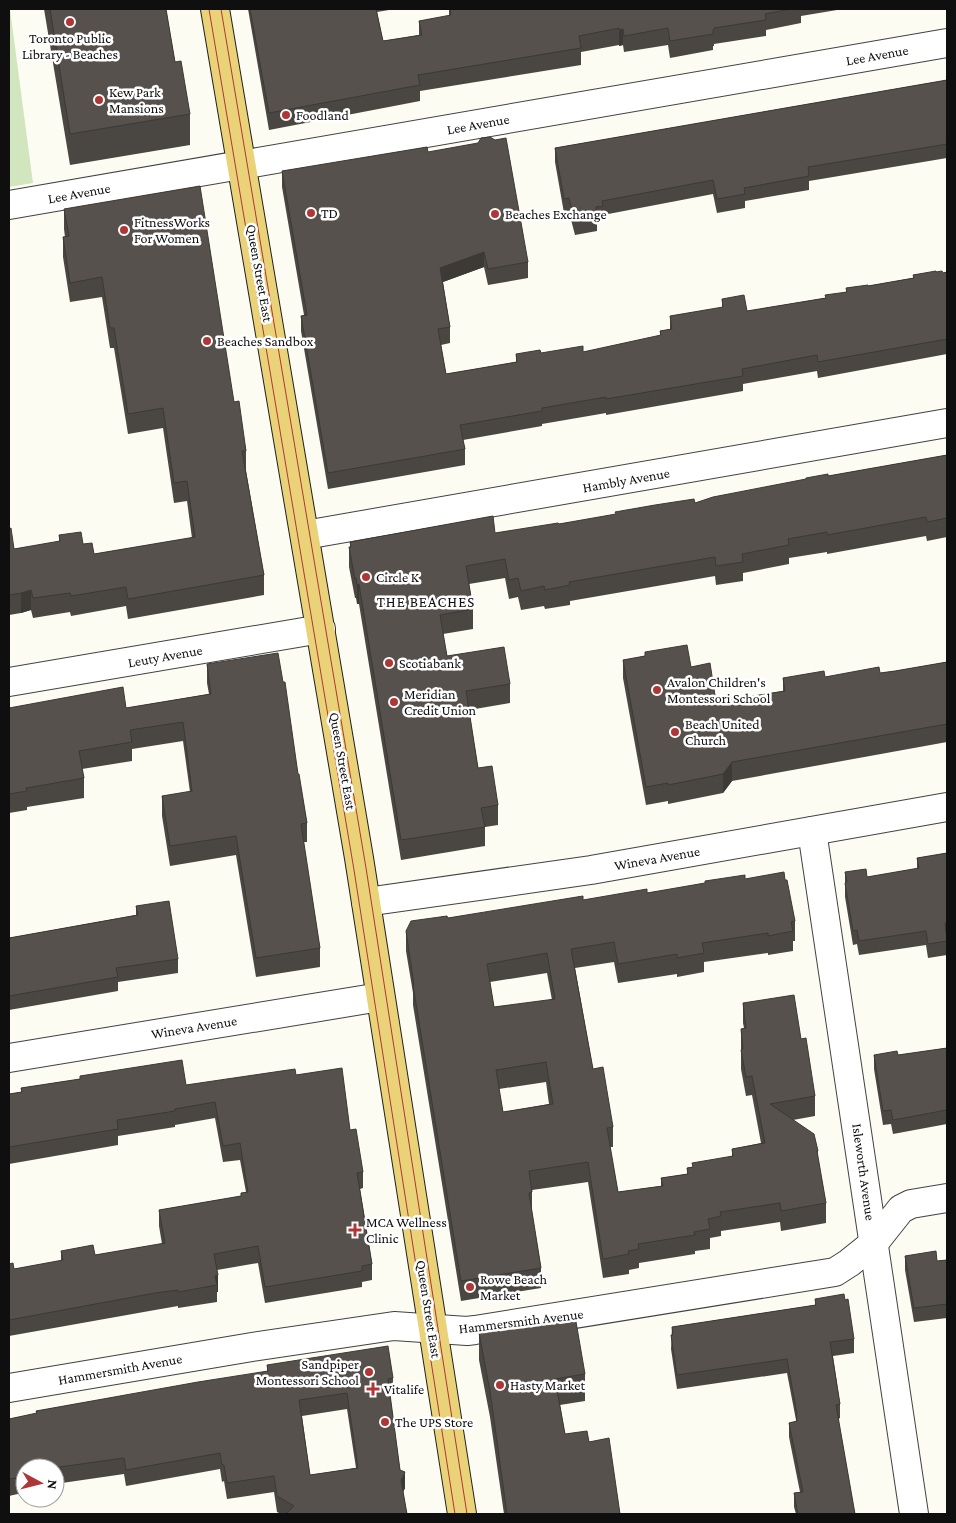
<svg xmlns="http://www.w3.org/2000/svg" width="956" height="1523" viewBox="0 0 956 1523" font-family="'Crimson Pro',serif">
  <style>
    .green { fill: #d1e5bf }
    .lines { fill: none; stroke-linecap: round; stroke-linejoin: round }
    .minor-casing { stroke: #424242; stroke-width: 30 }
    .major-casing { stroke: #202020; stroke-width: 30 }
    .minor { stroke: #fff; stroke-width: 28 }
    .major { stroke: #e9d277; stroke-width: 28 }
    .tram { stroke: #af3637; stroke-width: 1 }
    .wall { fill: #4a4642; fill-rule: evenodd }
    .shaded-wall { fill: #3c3936 }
    .building { fill: #56514d; stroke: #3c3936; fill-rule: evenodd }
    .poi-dot { fill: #af3637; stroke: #fff; stroke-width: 2 }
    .labels { text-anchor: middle; stroke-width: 5; stroke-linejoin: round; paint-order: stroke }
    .poi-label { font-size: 14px; fill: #0f0f0f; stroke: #fff; text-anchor: start }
    .street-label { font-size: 14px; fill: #0f0f0f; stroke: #fff }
    .neighbourhood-label { font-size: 15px; letter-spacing: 1px; fill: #0f0f0f; stroke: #fff }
  </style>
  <rect width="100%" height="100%" fill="#fdfcf2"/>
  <path class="green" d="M9 9H10L33 183 9 187Z"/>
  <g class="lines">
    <defs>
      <g id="minor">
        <path d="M9 205 947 43"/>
        <path d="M305 535 947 423"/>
        <path d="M9 682 321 629"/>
        <path d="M812 831 914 1514"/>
        <path d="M366 902 591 870 947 807"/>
        <path d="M9 1058 380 997"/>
        <path d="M9 1388 252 1347 394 1326 467 1331 475 1330 835 1272 849 1263 874 1243 901 1209 911 1204 947 1198"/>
      </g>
      <path id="major" d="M215 9 359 858 462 1514"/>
    </defs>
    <use href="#minor" class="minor-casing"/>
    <use href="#major" class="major-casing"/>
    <use href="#minor" class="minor"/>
    <use href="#major" class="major"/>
    <g class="tram">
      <path d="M209 9 354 870 455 1514"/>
      <path d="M221 9 366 868 467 1514"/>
    </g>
  </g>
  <g class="wall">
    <path d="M44 9H166L175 62 190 114V145L70 165Z"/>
    <path d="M248 9H395L377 12 383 41 419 35V21L449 16V9H843L801 16V23L766 30V36L714 44V46H713V50L670 58 668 45 624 52 623 45 619 46V45L581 52V65L420 91V101L269 130Z"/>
    <path d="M947 80V158L809 181V190L745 201V208L717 213 713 194 603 215V220L597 221V231L575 235 569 212 564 213 555 162V148Z"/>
    <path d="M428 152 528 262V278L488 285 484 267 443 282 450 327V343L441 345 446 374 516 362V354L583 352 660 336V331L670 329V316L722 308V299L747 311 825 298 846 292V288L868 286 913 278V275L936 272 943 273 947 272V354L818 378 817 371 743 384V391L606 415V413L542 424V426L463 440 465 449V465L328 489 301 331V316L304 315 282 187V171Z"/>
    <path d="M64 209 234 402 246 451V471L264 575V595L128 619 126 606 71 616 70 612 33 618 31 610 21 613 9 615V529L14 549 59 542V535L83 544 94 554 192 538 187 501 174 503 163 428 128 434 114 348H110L102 297 70 302 63 257V237H65L64 229Z"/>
    <path d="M947 455V537L927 541 926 536 827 554V552L789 558V564L743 573V581L716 585 715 576 570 601V605L545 609 544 606 521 610 518 597 509 599 505 578 469 584 473 609V629L443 634 447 656 510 684V703L469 710 478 768 498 805V825L485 827V846L401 860 359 604H357L356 598H355L349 567V547H350V542L495 533 559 524 695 503 828 476Z"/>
    <path d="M645 652 691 667 716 702 783 691V678L825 677 880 673 895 671 947 662V742L732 781 723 793 668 804V801L646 805 623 678V660L645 656Z"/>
    <path d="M207 664 298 774 307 823V842H303L320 948V967L256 977 236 855 170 866 162 816V796L190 792 183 741 132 749V761L82 769 84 778V798L27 807V810L9 813V708H126L209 694 207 683Z"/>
    <path d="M947 853V955L928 958 926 945 859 955 857 944 853 945 845 897V872L867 877 917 869V858Z"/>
    <path d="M745 879 785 880 795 921V941H793V951L768 955V953L704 962V972L677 977V974L618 983 614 962 575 968 593 1069 613 1127V1147H610L618 1192 661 1186V1178L687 1174V1168L692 1167 732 1156V1149L761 1143 752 1095 746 1096 741 1069V1029L744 1028 743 1023V1003L801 1039 815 1096V1116L793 1120 818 1151V1161L826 1203V1223L781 1231 780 1222 721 1231V1236L710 1238V1249L695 1251V1254L639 1263V1268L629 1270V1274L603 1278 588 1182 532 1190V1212L541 1268V1288L461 1301 413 1005V993L406 951V931L448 918 583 900 647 893ZM547 973 552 1000 494 1007 490 982ZM546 1082 549 1104 503 1112 499 1089Z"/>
    <path d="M136 906 178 959V973L118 982V991L9 1010V938L136 915Z"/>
    <path d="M947 1048V1124L893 1134 891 1124 883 1125 874 1069V1055H898Z"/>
    <path d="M296 1075 350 1130 363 1172V1188L360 1189 372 1264V1280L362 1282V1287L265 1303 258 1263 217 1270 218 1292H217V1302L178 1308V1306L155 1310 9 1336V1264L14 1269 61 1261V1251L95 1255 162 1244 159 1226V1210L241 1196 246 1192 240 1160 223 1162 215 1118 175 1125V1127L118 1136V1145L9 1164V1094L21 1092V1088L80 1079V1076L186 1085Z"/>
    <path d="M905 1256 937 1261 947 1260V1318L914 1322 905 1270Z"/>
    <path d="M815 1299 854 1339V1353L833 1356 840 1404V1418L838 1419 855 1514H796L794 1507V1493L800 1492 789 1437V1423L796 1422V1420L787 1373 677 1389 671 1349 672 1327 815 1305Z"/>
    <path d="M479 1333 585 1374V1401L560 1405 565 1434 589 1442 620 1514H504L490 1417 479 1360Z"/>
    <path d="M267 1365 393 1378V1395H390L400 1470 405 1488 403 1492 407 1514H281L277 1512 274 1492 227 1499 224 1481 222 1482 220 1469 126 1486 124 1474 55 1484V1468H25V1490L22 1491V1493L9 1496V1419L36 1414V1411L267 1372ZM347 1409 356 1468 310 1475 302 1416Z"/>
  </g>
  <g class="shaded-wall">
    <path d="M623 29V45L619 46V30Z"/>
    <path d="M484 252V267L440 283V268Z"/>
    <path d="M359 584V604H357V585Z"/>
    <path d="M31 590V610L21 613V593Z"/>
    <path d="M732 762V781L723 793V774Z"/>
    <path d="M218 1275V1292H217V1285L215 1276Z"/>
    <path d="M405 1472V1488L401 1496V1480Z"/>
  </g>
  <g class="building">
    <path d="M50 9H166L175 62 181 61 190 114 70 134Z"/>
    <path d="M250 9H376L383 41 422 35 419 21 451 15 450 9H791L765 14 766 20 714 28V29L713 30V34L670 41 668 28 624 36 623 29 619 30V28L579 36 581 48 418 75 420 85 269 113Z"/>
    <path d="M947 80V144L808 167 809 176 744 188 745 194 717 199 713 180 602 201 603 206 596 207 597 217 575 221 569 198 564 199 555 148Z"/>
    <path d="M490 137 495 140 506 138 528 262 488 269 484 252 440 268 450 327 438 329 446 374 517 362 516 354 540 350 541 353 583 346V352L661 335 660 331 672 329 670 316 723 307 722 299 744 295 747 311 826 298 825 295 847 292 846 288 868 285V286L914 278 913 275 936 271V272L942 271 943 273 947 272V339L818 362 817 355 742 369 743 376 606 399V397L542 408V411L460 425 465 449 328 473 301 316 307 315 282 171 427 147 428 152 478 143 481 138Z"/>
    <path d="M200 186 234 402 239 401 246 451H242L264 575 128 599 126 587 71 596 70 593 33 598 31 590 21 593 9 595V529L11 528 14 549 60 541 59 535 81 532 83 544 92 543 94 554 195 537 187 481 174 483 163 408 128 414 114 328H110L102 277 70 283 63 237 69 236 64 209Z"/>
    <path d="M947 455V518L927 522 926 517 827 535V532L788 539 789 545 742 554 743 562 716 566 715 557 569 582 570 585 545 590 544 586 521 591 518 578 509 580 505 559 466 566 473 609 440 615 447 656 504 647 510 684 466 691 478 768 492 766 498 805 481 808 485 827 401 840 359 584 357 585 356 578 355 579 349 547H351L350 542 493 516 495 533 558 523 559 524 616 514 615 512 655 505 694 499 695 503 713 497 806 479V478L828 474V476Z"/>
    <path d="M687 645 691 667 710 663 716 702 785 691 783 678 824 671 825 677 879 667 880 673 895 671 947 662V724L732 762 723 774 668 785V783L646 787 623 660 645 656V652Z"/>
    <path d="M278 653 283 682H285L298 774H299L307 823 301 824 320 948 256 958 236 836 170 846 162 796 192 791 183 722 130 730 132 742 79 751 84 778 26 788 27 791 9 794V708L123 687 126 708 211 694 207 664Z"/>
    <path d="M947 853V923H945L947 941 928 944 926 931 859 941 857 930 853 931 845 883 847 882 845 872 866 869 867 877 919 868 917 858Z"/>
    <path d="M784 872 785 880H787L795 921 791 922 793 931 768 936V933L702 943 704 953 677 958V954L618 964 614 942 571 949 593 1069 603 1067 613 1127 607 1128 618 1192 663 1186 661 1178 688 1174 687 1168 693 1167 692 1163 733 1156 732 1149 765 1143 752 1076 746 1077 741 1050 743 1049 741 1029 746 1028 743 1003 794 995 801 1039 806 1038 815 1096 770 1104 814 1134 818 1151H817L826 1203 781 1211 780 1203 720 1212 721 1216 708 1219 710 1229 694 1232 695 1235 638 1244 639 1249 628 1251 629 1254 603 1259 588 1162 529 1171 532 1192 529 1193 541 1268 461 1281 413 985H414L406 931 411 921 447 916 448 918 583 896V900L647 889V893L705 883V881L745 875V879ZM547 953 555 999 494 1007 487 964ZM546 1062 553 1104 503 1112 496 1070Z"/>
    <path d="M169 901 178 959 116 968 118 977 9 996V938L138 915 136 906Z"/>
    <path d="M947 1048V1110L893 1120 891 1110 883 1111 874 1055 897 1051 898 1055Z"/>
    <path d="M182 1060 186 1085 295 1069 296 1075 342 1068 350 1130 356 1129 363 1172 357 1173 372 1264 362 1266V1271L265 1287 258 1246 214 1254 218 1275 215 1276 217 1285 178 1292V1290L155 1293 9 1320V1264L13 1263 14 1269 63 1260 61 1251 93 1245 95 1255 165 1243 159 1210 241 1196V1193L248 1192 240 1143 223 1146 215 1102 175 1109V1111L117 1120 118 1129 9 1147V1094L22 1092 21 1088 80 1079V1076Z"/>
    <path d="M936 1251 937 1261 947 1260V1304L914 1308 905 1256Z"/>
    <path d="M844 1294 845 1300 848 1299 854 1339 830 1342 840 1404 836 1405 855 1514H798L794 1493 803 1492 789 1423 797 1421 796 1414H797L787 1359 677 1375 671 1335H673L672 1327 816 1305 815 1299Z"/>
    <path d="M575 1316 585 1374 555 1379 565 1434 587 1431 589 1442 609 1438 620 1514H507L490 1391 479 1333Z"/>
    <path d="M388 1346 393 1378 388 1379 400 1470 405 1472 401 1480 407 1514H286L294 1506 277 1496 274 1476 227 1483 224 1465H222L220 1453 126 1470 124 1458 52 1468H25V1474L21 1475 22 1477 9 1479V1419L37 1413 36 1411 198 1382 268 1371 267 1365ZM347 1393 358 1468 310 1475 299 1400Z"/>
  </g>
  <g class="poi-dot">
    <circle cx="70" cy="22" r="5"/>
    <circle cx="99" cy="100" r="5"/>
    <circle cx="286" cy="115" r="5"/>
    <circle cx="311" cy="213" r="5"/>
    <circle cx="495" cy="214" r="5"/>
    <circle cx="124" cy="230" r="5"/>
    <circle cx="207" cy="341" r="5"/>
    <circle cx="366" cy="577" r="5"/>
    <circle cx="389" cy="663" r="5"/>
    <circle cx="657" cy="690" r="5"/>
    <circle cx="394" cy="702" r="5"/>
    <circle cx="675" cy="732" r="5"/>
    <path d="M352.5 1222.5h5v5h5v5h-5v5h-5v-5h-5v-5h5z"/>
    <circle cx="470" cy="1287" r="5"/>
    <circle cx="369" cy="1372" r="5"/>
    <circle cx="500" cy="1385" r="5"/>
    <path d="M370.5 1381.5h5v5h5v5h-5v5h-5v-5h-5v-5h5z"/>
    <circle cx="385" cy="1422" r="5"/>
  </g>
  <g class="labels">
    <g class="poi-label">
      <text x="70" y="43" text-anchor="middle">Toronto Public<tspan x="70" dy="16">Library - Beaches</tspan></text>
      <text x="109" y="97">Kew Park<tspan x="109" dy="16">Mansions</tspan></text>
      <text x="296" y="120">Foodland</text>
      <text x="321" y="218">TD</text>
      <text x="505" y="219">Beaches Exchange</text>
      <text x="134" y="227">FitnessWorks<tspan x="134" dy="16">For Women</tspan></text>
      <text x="217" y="346">Beaches Sandbox</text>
      <text x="376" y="582">Circle K</text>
      <text x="399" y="668">Scotiabank</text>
      <text x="667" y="687">Avalon Children's<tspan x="667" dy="16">Montessori School</tspan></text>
      <text x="404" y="699">Meridian<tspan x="404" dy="16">Credit Union</tspan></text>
      <text x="685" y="729">Beach United<tspan x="685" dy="16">Church</tspan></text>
      <text x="366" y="1227">MCA Wellness<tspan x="366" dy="16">Clinic</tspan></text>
      <text x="480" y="1284">Rowe Beach<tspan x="480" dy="16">Market</tspan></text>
      <text x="359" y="1369" text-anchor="end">Sandpiper<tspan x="359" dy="16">Montessori School</tspan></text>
      <text x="510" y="1390">Hasty Market</text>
      <text x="384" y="1394">Vitalife</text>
      <text x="395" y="1427">The UPS Store</text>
    </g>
    <g class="street-label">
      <text transform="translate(877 55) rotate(-10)" y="5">Lee Avenue</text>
      <text transform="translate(478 124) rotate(-10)" y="5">Lee Avenue</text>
      <text transform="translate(79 193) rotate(-10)" y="5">Lee Avenue</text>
      <text transform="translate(260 273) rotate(80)" y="5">Queen Street East</text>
      <text transform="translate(626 480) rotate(-10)" y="5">Hambly Avenue</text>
      <text transform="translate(165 656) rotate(-10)" y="5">Leuty Avenue</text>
      <text transform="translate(343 761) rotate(80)" y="5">Queen Street East</text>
      <text transform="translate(657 858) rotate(-10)" y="5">Wineva Avenue</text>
      <text transform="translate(194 1027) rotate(-9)" y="5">Wineva Avenue</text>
      <text transform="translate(864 1172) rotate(82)" y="5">Isleworth Avenue</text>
      <text transform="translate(429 1309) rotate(81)" y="5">Queen Street East</text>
      <text transform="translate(521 1321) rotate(-7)" y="5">Hammersmith Avenue</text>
      <text transform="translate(120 1369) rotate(-10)" y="5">Hammersmith Avenue</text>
    </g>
    <g class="neighbourhood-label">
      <text x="426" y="607">THE BEACHES</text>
    </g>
  </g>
  <rect width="956" height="1523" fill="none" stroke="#0f0f0f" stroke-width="20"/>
  <g transform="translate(40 1483) rotate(97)"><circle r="24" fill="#ffffff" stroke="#9f9f9f"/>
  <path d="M0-4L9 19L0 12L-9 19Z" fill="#af3637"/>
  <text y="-8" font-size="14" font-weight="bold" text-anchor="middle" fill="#0f0f0f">N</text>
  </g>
</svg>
